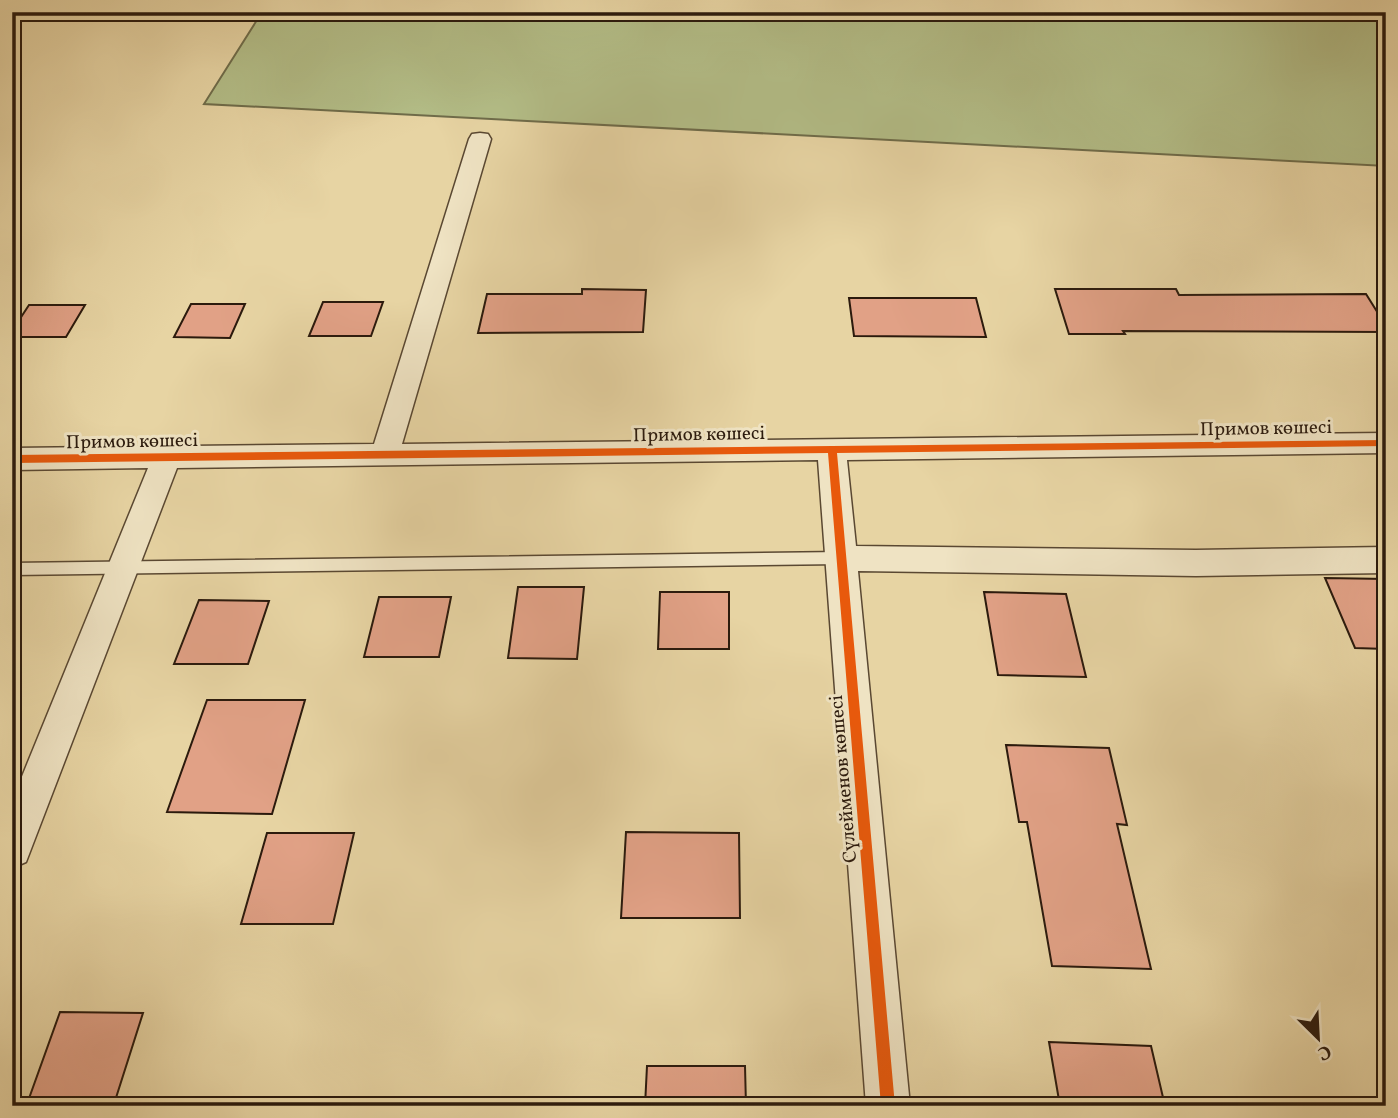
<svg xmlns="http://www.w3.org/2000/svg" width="1398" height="1118" viewBox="0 0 1398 1118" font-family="Vollkorn,serif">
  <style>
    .green { fill: #b3bd87; stroke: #6f6c4a; stroke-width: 2 }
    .building { fill: #e1a186; stroke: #2b1a0d; stroke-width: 2 }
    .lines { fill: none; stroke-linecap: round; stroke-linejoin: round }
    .lane-casing { stroke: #5a4832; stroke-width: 3 }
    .street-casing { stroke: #5a4832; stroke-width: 3 }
    .lane { fill: #efe3c3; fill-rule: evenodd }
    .street { fill: #efe3c3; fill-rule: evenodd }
    .cycleway-casing { stroke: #efe3c3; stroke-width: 5 }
    .cycleway { fill: #e8590c; fill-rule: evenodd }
    .labels { text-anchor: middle; stroke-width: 6; stroke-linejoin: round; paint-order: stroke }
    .street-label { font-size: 19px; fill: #2b1a0d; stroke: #efe3c3 }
  </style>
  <rect width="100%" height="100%" fill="#e7d4a3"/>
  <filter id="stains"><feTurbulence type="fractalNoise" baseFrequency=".00286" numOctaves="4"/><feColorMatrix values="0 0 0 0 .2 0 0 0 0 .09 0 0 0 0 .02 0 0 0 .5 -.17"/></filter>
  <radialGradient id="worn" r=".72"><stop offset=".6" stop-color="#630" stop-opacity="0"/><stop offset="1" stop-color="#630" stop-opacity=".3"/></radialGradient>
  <path class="green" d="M262 12H1386V166L204 104Z"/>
  <g class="building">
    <path d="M582 289 646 290 643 332 478 333 487 294H582Z"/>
    <path d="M1055 289H1176L1179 295 1366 294 1386 326V332L1123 331 1125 334H1069Z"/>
    <path d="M849 298H976L986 337 854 336Z"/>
    <path d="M323 302H383L371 336H309Z"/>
    <path d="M191 304H245L230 338 174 337Z"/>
    <path d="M29 305H85L66 337H12V331Z"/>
    <path d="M1325 578 1386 579V649L1355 648Z"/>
    <path d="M518 587H584L577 659 508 658Z"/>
    <path d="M660 592H729V649H658Z"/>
    <path d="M984 592 1066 594 1086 677 998 675Z"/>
    <path d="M379 597H451L439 657H364Z"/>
    <path d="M199 600 269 601 248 664H174Z"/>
    <path d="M207 700H305L272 814 167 812Z"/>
    <path d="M1006 745 1109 748 1127 825 1117 824 1151 969 1052 966 1027 822H1019Z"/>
    <path d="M626 832 739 833 740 918H621Z"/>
    <path d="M267 833H354L333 924H241Z"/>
    <path d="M60 1012 143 1013 114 1104H27Z"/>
    <path d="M1049 1042 1151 1046 1165 1106H1060Z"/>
    <path d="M647 1066H745L746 1106H645Z"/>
  </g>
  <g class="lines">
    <defs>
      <path id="lane" d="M841 552 847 554 849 558 847 562 841 564 12 575V563Z"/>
      <path id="street" d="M480 133 488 134 491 139 402 444 1386 433V453L847 460 856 546 1196 550 1386 547V573L1196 576 858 571 910 1106H866L818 460 177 468 31 849 26 862 12 868V801L148 468 12 470V448L374 444 469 139 472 134Z"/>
    </defs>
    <use href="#lane" class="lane-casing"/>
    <use href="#street" class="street-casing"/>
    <use href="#lane" class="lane"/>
    <use href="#street" class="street"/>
    <defs>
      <path id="cycleway" d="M1386 440V446L837 453 895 1106H881L828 453 12 463V455Z"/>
    </defs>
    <use href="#cycleway" class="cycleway-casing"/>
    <use href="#cycleway" class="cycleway"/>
  </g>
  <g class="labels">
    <g class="street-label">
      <text transform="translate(1266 427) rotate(-1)" y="7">Примов көшесі</text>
      <text transform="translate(699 433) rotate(-1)" y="7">Примов көшесі</text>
      <text transform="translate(132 440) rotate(-1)" y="7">Примов көшесі</text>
      <text transform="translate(842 779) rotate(-95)" y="7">Сүлейменов көшесі</text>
    </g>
  </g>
  <rect width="1398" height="1118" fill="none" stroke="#e7d4a3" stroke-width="42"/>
  <rect x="14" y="14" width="1370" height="1090" fill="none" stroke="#2b1a0d" stroke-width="3.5"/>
  <rect x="21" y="21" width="1356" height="1076" fill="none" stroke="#2b1a0d" stroke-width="2"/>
  <g transform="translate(1318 1038) rotate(156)" stroke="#efe3c3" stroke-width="5" paint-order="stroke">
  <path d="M0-5L12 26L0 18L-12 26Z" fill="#2b1a0d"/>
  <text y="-10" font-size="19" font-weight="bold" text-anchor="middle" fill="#2b1a0d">С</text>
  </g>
  <rect width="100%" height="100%" filter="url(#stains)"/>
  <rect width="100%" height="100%" fill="url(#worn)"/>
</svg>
